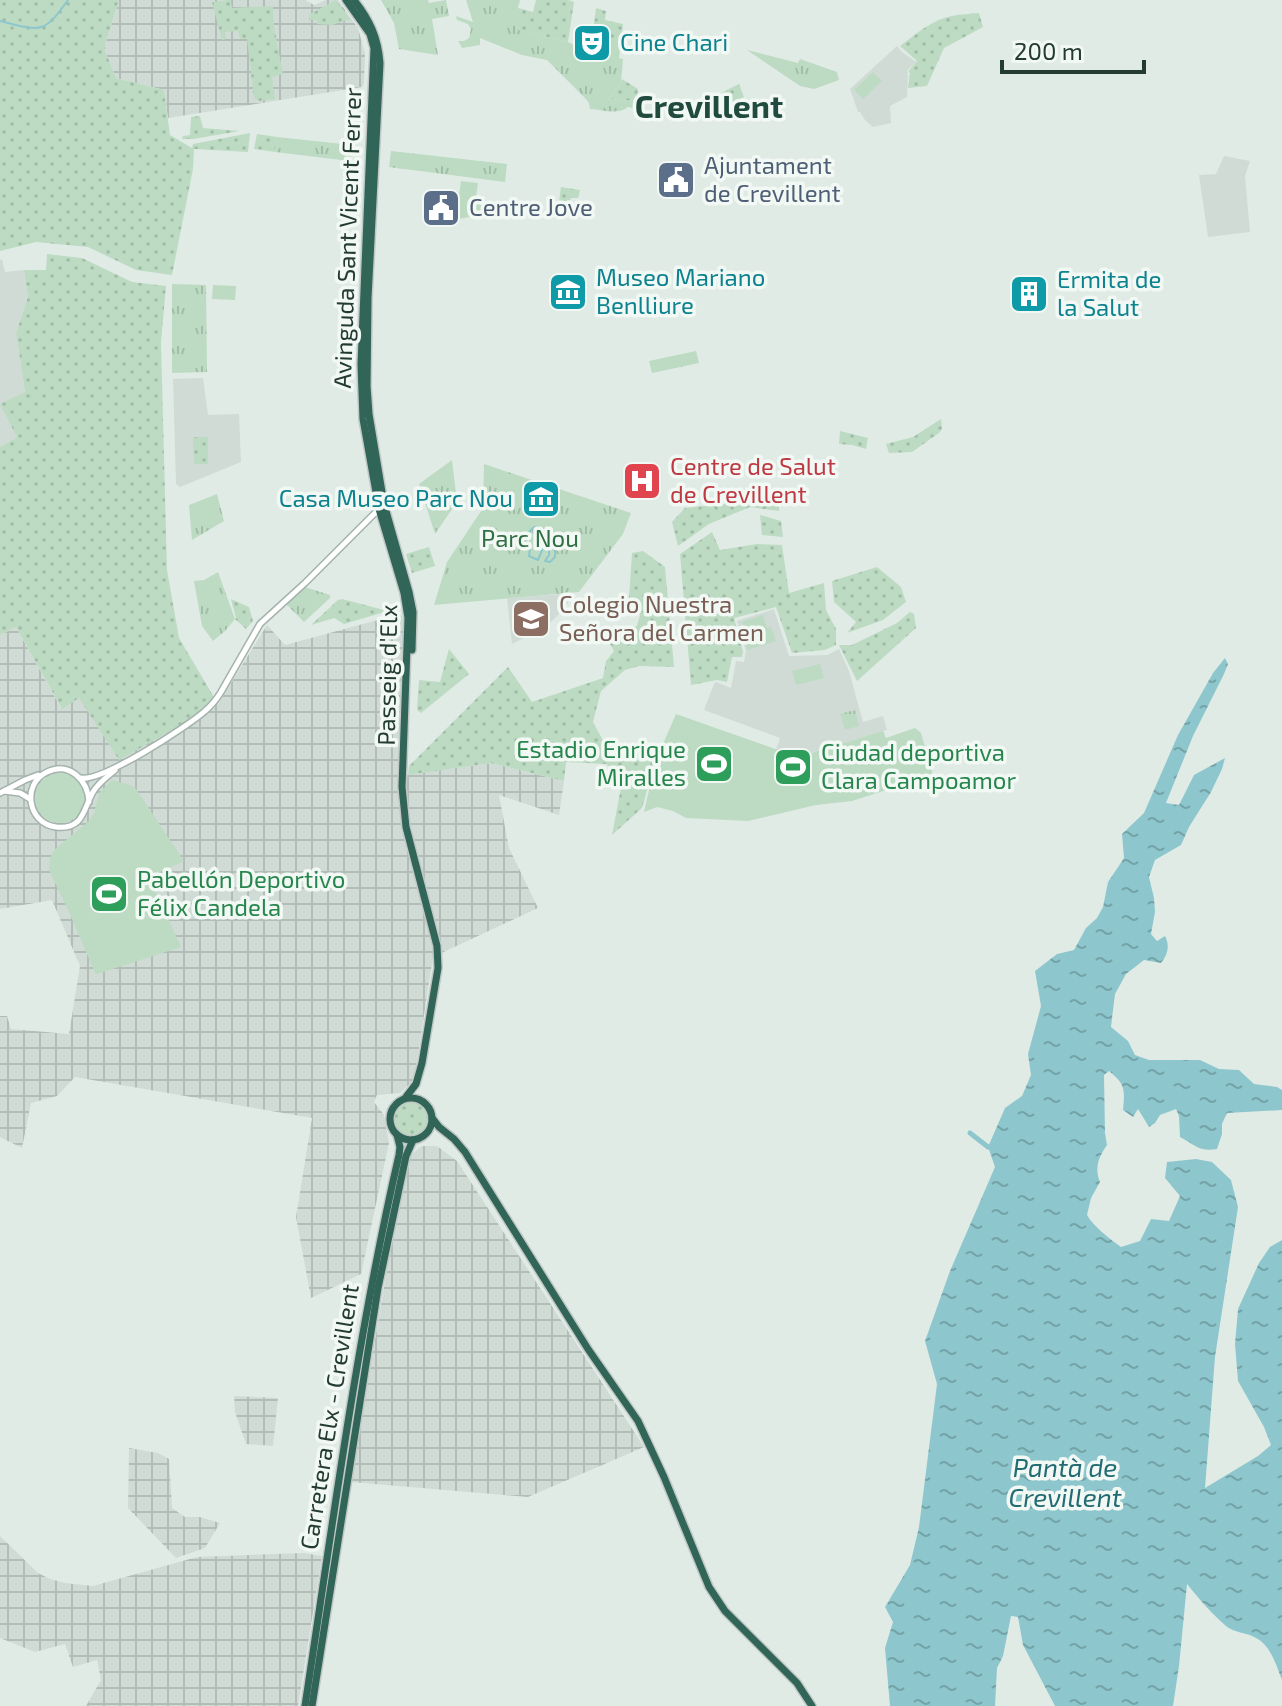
<svg xmlns="http://www.w3.org/2000/svg" width="1282" height="1706" viewBox="0 0 1282 1706" font-family="'Exo 2',sans-serif">
  <style>
    .built { fill: #d0dbd5 }
    .industrial { fill: url(#industrial-grid) }
    .grass { fill: url(#grass-dots) }
    .park { fill: url(#park-tufts) }
    .garden { fill: #bcdbc2 }
    .water { fill: url(#water-ripples) }
    .lines { fill: none; stroke-linecap: round; stroke-linejoin: round }
    .stream { stroke: #8dc7cd; stroke-width: 2 }
    .canal { stroke: #8dc7cd; stroke-width: 5 }
    .minor-casing { stroke: #a4b3ad; stroke-width: 8 }
    .highway-casing { stroke: #c1c8c6; stroke-width: 10 }
    .minor { stroke: #fff; stroke-width: 5 }
    .highway { stroke: #306557; stroke-width: 7 }
    .labels { text-anchor: middle; stroke-width: 7; stroke-linejoin: round; paint-order: stroke }
    .culture-label { font-size: 24px; fill: #0d838f; stroke: #f2f8f4; text-anchor: start }
    .service-label { font-size: 24px; fill: #4e5e75; stroke: #f2f8f4; text-anchor: start }
    .street-label { font-size: 24px; fill: #233b33; stroke: #f2f8f4 }
    .health-label { font-size: 24px; fill: #be3a42; stroke: #f2f8f4; text-anchor: start }
    .park-label { font-size: 24px; fill: #306f44; stroke: #f2f8f4 }
    .education-label { font-size: 24px; fill: #785e54; stroke: #f2f8f4; text-anchor: start }
    .leisure-label { font-size: 24px; fill: #27864d; stroke: #f2f8f4; text-anchor: start }
    .water-label { font-size: 26px; font-style: italic; fill: #216b73; stroke: #f2f8f4 }
    .district-label { font-size: 32px; font-weight: bold; fill: #204b3e; stroke: #f2f8f4 }
  </style>
  <defs>
    <pattern id="industrial-grid" width="8" height="8" patternUnits="userSpaceOnUse" patternTransform="scale(2)"><rect width="8" height="8" fill="#d0dbd5"/><path d="M0 4h8M4 0v8" fill="none" stroke="#b2bdb7"/></pattern>
    <pattern id="grass-dots" width="8" height="8" patternUnits="userSpaceOnUse" patternTransform="scale(2)"><rect width="8" height="8" fill="#bcdbc2"/><path d="M2 2h.1M6 6h.1" fill="none" stroke="#a1bda7" stroke-width="1.8" stroke-linecap="round"/></pattern>
    <pattern id="park-tufts" width="24" height="20" patternUnits="userSpaceOnUse" patternTransform="scale(2)"><rect width="24" height="20" fill="#bcdbc2"/><path d="M3 7l-1-3M5 7V3M7 7l1-3M15 17l-1-3M17 17v-4M19 17l1-3" fill="none" stroke="#a1bda7"/></pattern>
    <pattern id="water-ripples" width="26" height="14" patternUnits="userSpaceOnUse" patternTransform="scale(2)"><rect width="26" height="14" fill="#8dc7cd"/><path d="M2 4q2-2 4 0t4 0M15 11q2-2 4 0t4 0" fill="none" stroke="#73a3a7"/></pattern>
  </defs>
  <rect width="100%" height="100%" fill="#e1ebe6"/>
  <g class="built">
    <path d="M897 46 902 52 916 62 907 71 908 75 907 97 890 106 891 123 873 127 865 120 860 112H858L850 89Z"/>
    <path d="M1224 156 1250 161 1245 176 1250 232 1208 237 1199 175 1216 174Z"/>
    <path d="M2 259 5 272 24 270 28 297 16 333 25 392 17 437 0 447V260Z"/>
    <path d="M203 378 208 415 239 414 241 462 180 487 176 484 173 379Z"/>
    <path d="M575 593 561 612 546 627 512 644 507 598Z"/>
    <path d="M774 609 789 656 827 655 839 649 849 671 863 722 883 716 887 730 797 757 776 750 780 738 704 710 714 684 716 682 731 688 736 661 744 662 746 651 737 621Z"/>
  </g>
  <g class="industrial">
    <path d="M119 0H305L314 5 326 0H338L358 28 365 54 364 83 362 87 168 118 164 90 116 78 104 48Z"/>
    <path d="M400 614 405 621 399 776 491 763 564 781 559 815 499 795 509 848 538 908 433 957 414 1080 400 1093 377 1095 374 1102 384 1115 389 1143 361 1274 311 1298 296 1217 312 1118 75 1077 57 1096 31 1103 22 1148 0 1137V1016H7L11 1029 69 1034 80 966 52 900 0 909V635L16 627 61 708 79 697 218 704 267 625 285 645Z"/>
    <path d="M422 1146H437L457 1161 644 1447 528 1497 351 1482 390 1252 408 1157Z"/>
    <path d="M234 1396 278 1398 273 1446 246 1444 235 1412Z"/>
    <path d="M129 1448 158 1453 169 1459 172 1508 185 1517H200L220 1523 205 1548 176 1558 128 1508Z"/>
    <path d="M0 1536 38 1573 50 1579 65 1583 93 1586 197 1557 304 1553 322 1556 298 1706H86L101 1680 97 1660 73 1667 65 1644 35 1652 0 1638Z"/>
  </g>
  <g class="grass">
    <path d="M0 0H119L104 48 116 78 164 90 170 135 192 148 193 144 250 133 248 152 194 149 193 169 172 275 136 270 88 247 36 242 0 251Z"/>
    <path d="M231 0 232 8 273 6 274 27 283 74 272 77 275 99 260 101 254 98 247 39H240L238 31 225 32 226 39 222 40 212 2Z"/>
    <path d="M336 0 350 19 332 25 317 24V20H309L310 14Z"/>
    <path d="M536 0H568L574 2 568 42 517 30 522 9 533 12Z"/>
    <path d="M596 8 606 11 605 20 623 24 621 42H611L601 54 577 52 574 45 578 30 593 31Z"/>
    <path d="M979 13 983 27 944 48 927 86 908 88 910 73 908 72 917 61 900 46C916 34 933 19 952 16 961 14 970 14 979 13Z"/>
    <path d="M622 79 638 89 637 100 620 101 609 98 621 83Z"/>
    <path d="M739 84 744 97 716 110 711 98Z"/>
    <path d="M200 116 203 128 240 131 193 139H182L183 136 190 135 191 117Z"/>
    <path d="M257 134 277 137 275 152 254 149Z"/>
    <path d="M561 187 580 190 578 198H571L568 205 559 202Z"/>
    <path d="M47 254 82 258 132 282 166 286 161 342 167 570 179 638 218 704 119 760 79 698 62 709 16 627 0 635V447L17 437 0 404 25 392 16 333 28 297 24 270H46Z"/>
    <path d="M941 419 942 429 939 433 912 452 889 453 886 444 913 437Z"/>
    <path d="M840 431 868 438 866 449 852 445 839 444Z"/>
    <path d="M193 437H208V464H194Z"/>
    <path d="M778 498 779 511 750 507 709 524 678 546 672 522 685 508Z"/>
    <path d="M760 515 781 521 783 537 762 535Z"/>
    <path d="M712 532 720 550 757 544 782 545 789 593 824 583 826 610 836 629V645L825 650 792 653 776 607 734 618 743 652 742 657H732L727 682 717 680 691 685 680 554Z"/>
    <path d="M429 547 435 566 412 573 406 554Z"/>
    <path d="M643 551 665 567 674 667 639 666 625 670 601 691 593 722 612 757 623 761 660 744 642 808 612 835 623 777 606 764 566 762 564 781 491 763 408 775 409 766 508 667 532 702 603 678 606 661 614 651 610 644 615 632 637 626 640 615 629 598 632 553Z"/>
    <path d="M877 567 901 587 906 602 883 620 847 633 856 622 834 602 832 581Z"/>
    <path d="M231 599 249 607 253 621 246 629 235 619 236 618Z"/>
    <path d="M342 599 388 611 344 624 334 618 311 625 338 600Z"/>
    <path d="M910 612 914 614 916 628 857 681 839 645H852L897 623Z"/>
    <path d="M449 649 469 674 421 713 417 710 419 680 440 682Z"/>
    <circle cx="411" cy="1119" r="17"/>
  </g>
  <g class="park">
    <path d="M381 0H428L429 3 446 0 449 16 432 19 438 55 399 49 394 23Z"/>
    <path d="M466 0H520L518 8 522 9 518 30 568 42 577 46V52L600 54 602 50 611 42H621L619 58 623 59 621 83 609 98 620 101 637 100 636 109 628 107C618 115 603 110 590 109L589 103 585 98 547 60 522 55 480 38V45L462 48 458 41H464L469 38 471 29 468 24 457 20 456 16 473 22Z"/>
    <path d="M747 50 798 63 800 59 837 72 839 80 814 89 800 86Z"/>
    <path d="M277 137 352 145 350 161 275 152Z"/>
    <path d="M391 151 507 164 505 182 389 167Z"/>
    <path d="M172 284 206 285 207 372 172 373Z"/>
    <path d="M696 351 699 363 652 373 649 361Z"/>
    <path d="M452 460 457 502 435 534 419 484Z"/>
    <path d="M484 464 631 513 623 534 579 592 434 605 447 562 483 508Z"/>
    <path d="M217 494 224 521 192 540 189 505Z"/>
    <path d="M218 572 235 619 225 631 213 641 202 626 194 581 204 580Z"/>
    <path d="M305 587 330 595V598L304 622 286 604Z"/>
    <path d="M855 710 859 726 845 730 840 714Z"/>
  </g>
  <g class="garden">
    <path d="M873 72 882 81 863 99 854 90Z"/>
    <path d="M461 181 478 183 475 203 488 206 487 214 458 219 456 217Z"/>
    <path d="M213 285 236 286 235 300 212 299Z"/>
    <path d="M763 615 767 628 771 627 776 641 748 650 743 636 746 634 742 622Z"/>
    <path d="M820 664 824 678 796 685 792 671Z"/>
    <path d="M676 714 798 757 883 731 886 738 915 728 921 733 933 775 852 801 816 805 748 821 686 818 673 811 657 807 644 812 656 760Z"/>
    <circle cx="60" cy="798" r="25"/>
    <path d="M112 780 130 785 136 789 184 861 149 877 181 947 97 974 95 973 69 912 49 870 50 858 54 850 89 821 94 813 99 793Z"/>
  </g>
  <path class="water" d="M1225 658 1228 664 1224 674 1193 736 1166 803 1179 805 1194 775 1225 758 1222 769 1211 792 1189 827 1181 845 1155 860 1149 877 1154 898 1155 912 1151 934 1157 941 1165 936C1170 946 1168 954 1161 963L1144 960 1126 974 1115 994 1111 1027 1128 1041 1135 1055 1149 1060H1200L1219 1069 1239 1070 1254 1084 1277 1087 1282 1090V1110L1227 1113 1222 1124V1134L1217 1149C1199 1152 1195 1145 1180 1137L1179 1116 1176 1109 1160 1115 1155 1123 1149 1127 1138 1109 1133 1117 1123 1110C1125 1089 1125 1084 1109 1071L1104 1075 1105 1133 1107 1145C1099 1157 1094 1167 1100 1182L1091 1198 1087 1215C1093 1226 1110 1239 1121 1247L1140 1241 1151 1219 1169 1221 1180 1196 1165 1178 1167 1162 1196 1159 1212 1162 1231 1180 1238 1207 1215 1357 1205 1488 1258 1456 1271 1445 1264 1427 1238 1381 1235 1344 1238 1309 1259 1263 1270 1247 1282 1240V1680C1276 1665 1271 1646 1256 1638 1246 1632 1234 1633 1226 1626 1211 1613 1199 1599 1187 1584L1179 1666 1173 1706H1055L1023 1645 1018 1617 1011 1616 1003 1656 997 1668 995 1706H890L885 1648 893 1622 885 1607 910 1565 919 1527 937 1384 925 1341 950 1271 995 1167 988 1147 1005 1108 1022 1096 1031 1075 1028 1054 1041 1006 1035 971 1057 954 1074 950 1086 928 1097 918 1103 907 1108 882 1124 858 1122 834 1144 813 1178 735 1213 673Z"/>
  <g class="lines">
    <g class="stream">
      <path d="M0 21C41 31 43 35 68 0"/>
      <path d="M535 527 543 530C545 533 545 536 546 539 549 547 557 544 555 557L550 562 545 561 549 555V546L545 543 538 560 529 556 530 549 524 545C525 538 529 530 535 527Z"/>
    </g>
    <path class="canal" d="M970 1133 988 1147"/>
    <defs>
      <g id="minor">
        <path d="M81 778C102 782 187 727 205 711 211 706 216 700 221 692L260 624 305 583 379 509"/>
        <path d="M4 791 20 793 30 799"/>
        <path d="M0 793 25 780 38 775"/>
        <path d="M89 802C88 781 70 761 47 772 21 784 28 824 56 827 84 830 83 809 93 792 98 783 108 776 115 770"/>
      </g>
      <g id="highway">
        <path d="M346 0 370 34 374 48 361 364 363 419 379 509 404 593 408 618 402 787 406 827 437 946 438 968 422 1063 416 1084 406 1097"/>
        <path d="M354 0C370 20 378 38 380 63L368 298 367 386 369 414 384 504 409 592 413 612 412 650"/>
        <circle cx="411" cy="1119" r="21"/>
        <path d="M432 1118 439 1127 454 1139 465 1152 588 1349 638 1421 664 1477 709 1587 725 1611 797 1683 812 1706"/>
        <path d="M305 1706C333 1522 357 1337 399 1155L400 1147 397 1135"/>
        <path d="M312 1706 378 1288 406 1156 413 1140"/>
      </g>
    </defs>
    <use href="#minor" class="minor-casing"/>
    <use href="#highway" class="highway-casing"/>
    <use href="#minor" class="minor"/>
    <use href="#highway" class="highway"/>
  </g>
  <defs>
    <symbol id="theatre-square" viewBox="-11 -11 22 22"><rect x="-9" y="-9" width="18" height="18" rx="4" fill="#0f9aa8" stroke="#f2f8f4"/><path d="M-5-5.5Q0-4 5-5.5V0Q5 5 0 6Q-5 5-5 0ZM-3.3-2.5H-1v1.5H-3.3ZM1-2.5H3.3v1.5H1ZM-2.8 1Q0 5.5 2.8 1Z" fill="#fff"/></symbol>
    <symbol id="civic-square" viewBox="-11 -11 22 22"><rect x="-9" y="-9" width="18" height="18" rx="4" fill="#5c6f8a" stroke="#f2f8f4"/><path d="M-.6-6.5H3V-4.5H.6V-3L4-1V1h2V6H-6V1h2V-1L-.6-3ZM-1.2 2.5V6h2.4V2.5Z" fill="#fff"/></symbol>
    <symbol id="museum-square" viewBox="-11 -11 22 22"><rect x="-9" y="-9" width="18" height="18" rx="4" fill="#0f9aa8" stroke="#f2f8f4"/><path d="M0-6L6-3V-2H-6V-3ZM-5-1h2V3h-2ZM-1-1h2V3h-2ZM3-1h2V3H3ZM-6 4H6V6H-6Z" fill="#fff"/></symbol>
    <symbol id="building-square" viewBox="-11 -11 22 22"><rect x="-9" y="-9" width="18" height="18" rx="4" fill="#0f9aa8" stroke="#f2f8f4"/><path d="M-4-6H4V6H1V3H-1V6H-4ZM-2.5-4.3h1.7v1.8h-1.7ZM.8-4.3h1.7v1.8H.8ZM-2.5-1h1.7V.8h-1.7ZM.8-1h1.7V.8H.8Z" fill="#fff"/></symbol>
    <symbol id="hospital-square" viewBox="-11 -11 22 22"><rect x="-9" y="-9" width="18" height="18" rx="4" fill="#e0444e" stroke="#f2f8f4"/><path d="M-5-5h3v3.5h4V-5h3V5h-3V1.5h-4V5h-3Z" fill="#fff"/></symbol>
    <symbol id="school-square" viewBox="-11 -11 22 22"><rect x="-9" y="-9" width="18" height="18" rx="4" fill="#8d6e63" stroke="#f2f8f4"/><path d="M0-5L7-2L0 1L-7-2ZM-4 1L0 2.5L4 1V4Q0 6-4 4Z" fill="#fff"/></symbol>
    <symbol id="stadium-square" viewBox="-11 -11 22 22"><rect x="-9" y="-9" width="18" height="18" rx="4" fill="#2e9e5b" stroke="#f2f8f4"/><path d="M0-5a6.5 5 0 1 0 0 10a6.5 5 0 1 0 0-10ZM-3.5-1.8h7v3.6h-7Z" fill="#fff"/></symbol>
  </defs>
  <g fill-rule="evenodd">
    <use href="#theatre-square" x="570" y="21" width="44" height="44"/>
    <use href="#civic-square" x="654" y="158" width="44" height="44"/>
    <use href="#civic-square" x="419" y="186" width="44" height="44"/>
    <use href="#museum-square" x="546" y="270" width="44" height="44"/>
    <use href="#building-square" x="1007" y="272" width="44" height="44"/>
    <use href="#hospital-square" x="620" y="459" width="44" height="44"/>
    <use href="#museum-square" x="519" y="477" width="44" height="44"/>
    <use href="#school-square" x="509" y="597" width="44" height="44"/>
    <use href="#stadium-square" x="692" y="742" width="44" height="44"/>
    <use href="#stadium-square" x="771" y="745" width="44" height="44"/>
    <use href="#stadium-square" x="87" y="872" width="44" height="44"/>
  </g>
  <g class="labels">
    <g class="culture-label">
      <text x="620" y="51">Cine Chari</text>
      <text x="596" y="286">Museo Mariano<tspan x="596" dy="28">Benlliure</tspan></text>
      <text x="1057" y="288">Ermita de<tspan x="1057" dy="28">la Salut</tspan></text>
      <text x="513" y="507" text-anchor="end">Casa Museo Parc Nou</text>
    </g>
    <g class="service-label">
      <text x="704" y="174">Ajuntament<tspan x="704" dy="28">de Crevillent</tspan></text>
      <text x="469" y="216">Centre Jove</text>
    </g>
    <g class="street-label">
      <text transform="translate(348 238) rotate(-88)" y="8">Avinguda Sant Vicent Ferrer</text>
      <text transform="translate(388 675) rotate(-89)" y="8">Passeig d'Elx</text>
      <text transform="translate(330 1417) rotate(-81)" y="8">Carretera Elx - Crevillent</text>
    </g>
    <g class="health-label">
      <text x="670" y="475">Centre de Salut<tspan x="670" dy="28">de Crevillent</tspan></text>
    </g>
    <g class="park-label">
      <text x="530" y="547">Parc Nou</text>
    </g>
    <g class="education-label">
      <text x="559" y="613">Colegio Nuestra<tspan x="559" dy="28">Señora del Carmen</tspan></text>
    </g>
    <g class="leisure-label">
      <text x="686" y="758" text-anchor="end">Estadio Enrique<tspan x="686" dy="28">Miralles</tspan></text>
      <text x="821" y="761">Ciudad deportiva<tspan x="821" dy="28">Clara Campoamor</tspan></text>
      <text x="137" y="888">Pabellón Deportivo<tspan x="137" dy="28">Félix Candela</tspan></text>
    </g>
    <g class="water-label">
      <text x="1065" y="1477">Pantà de<tspan x="1065" dy="30">Crevillent</tspan></text>
    </g>
    <g class="district-label">
      <text x="709" y="118">Crevillent</text>
    </g>
  </g>
  <path d="M1002 60v12h142v-12" fill="none" stroke="#233b33" stroke-width="4"/>
  <text x="1014" y="60" font-size="24" fill="#233b33" stroke="#f2f8f4" stroke-width="6" paint-order="stroke">200 m</text>
</svg>
